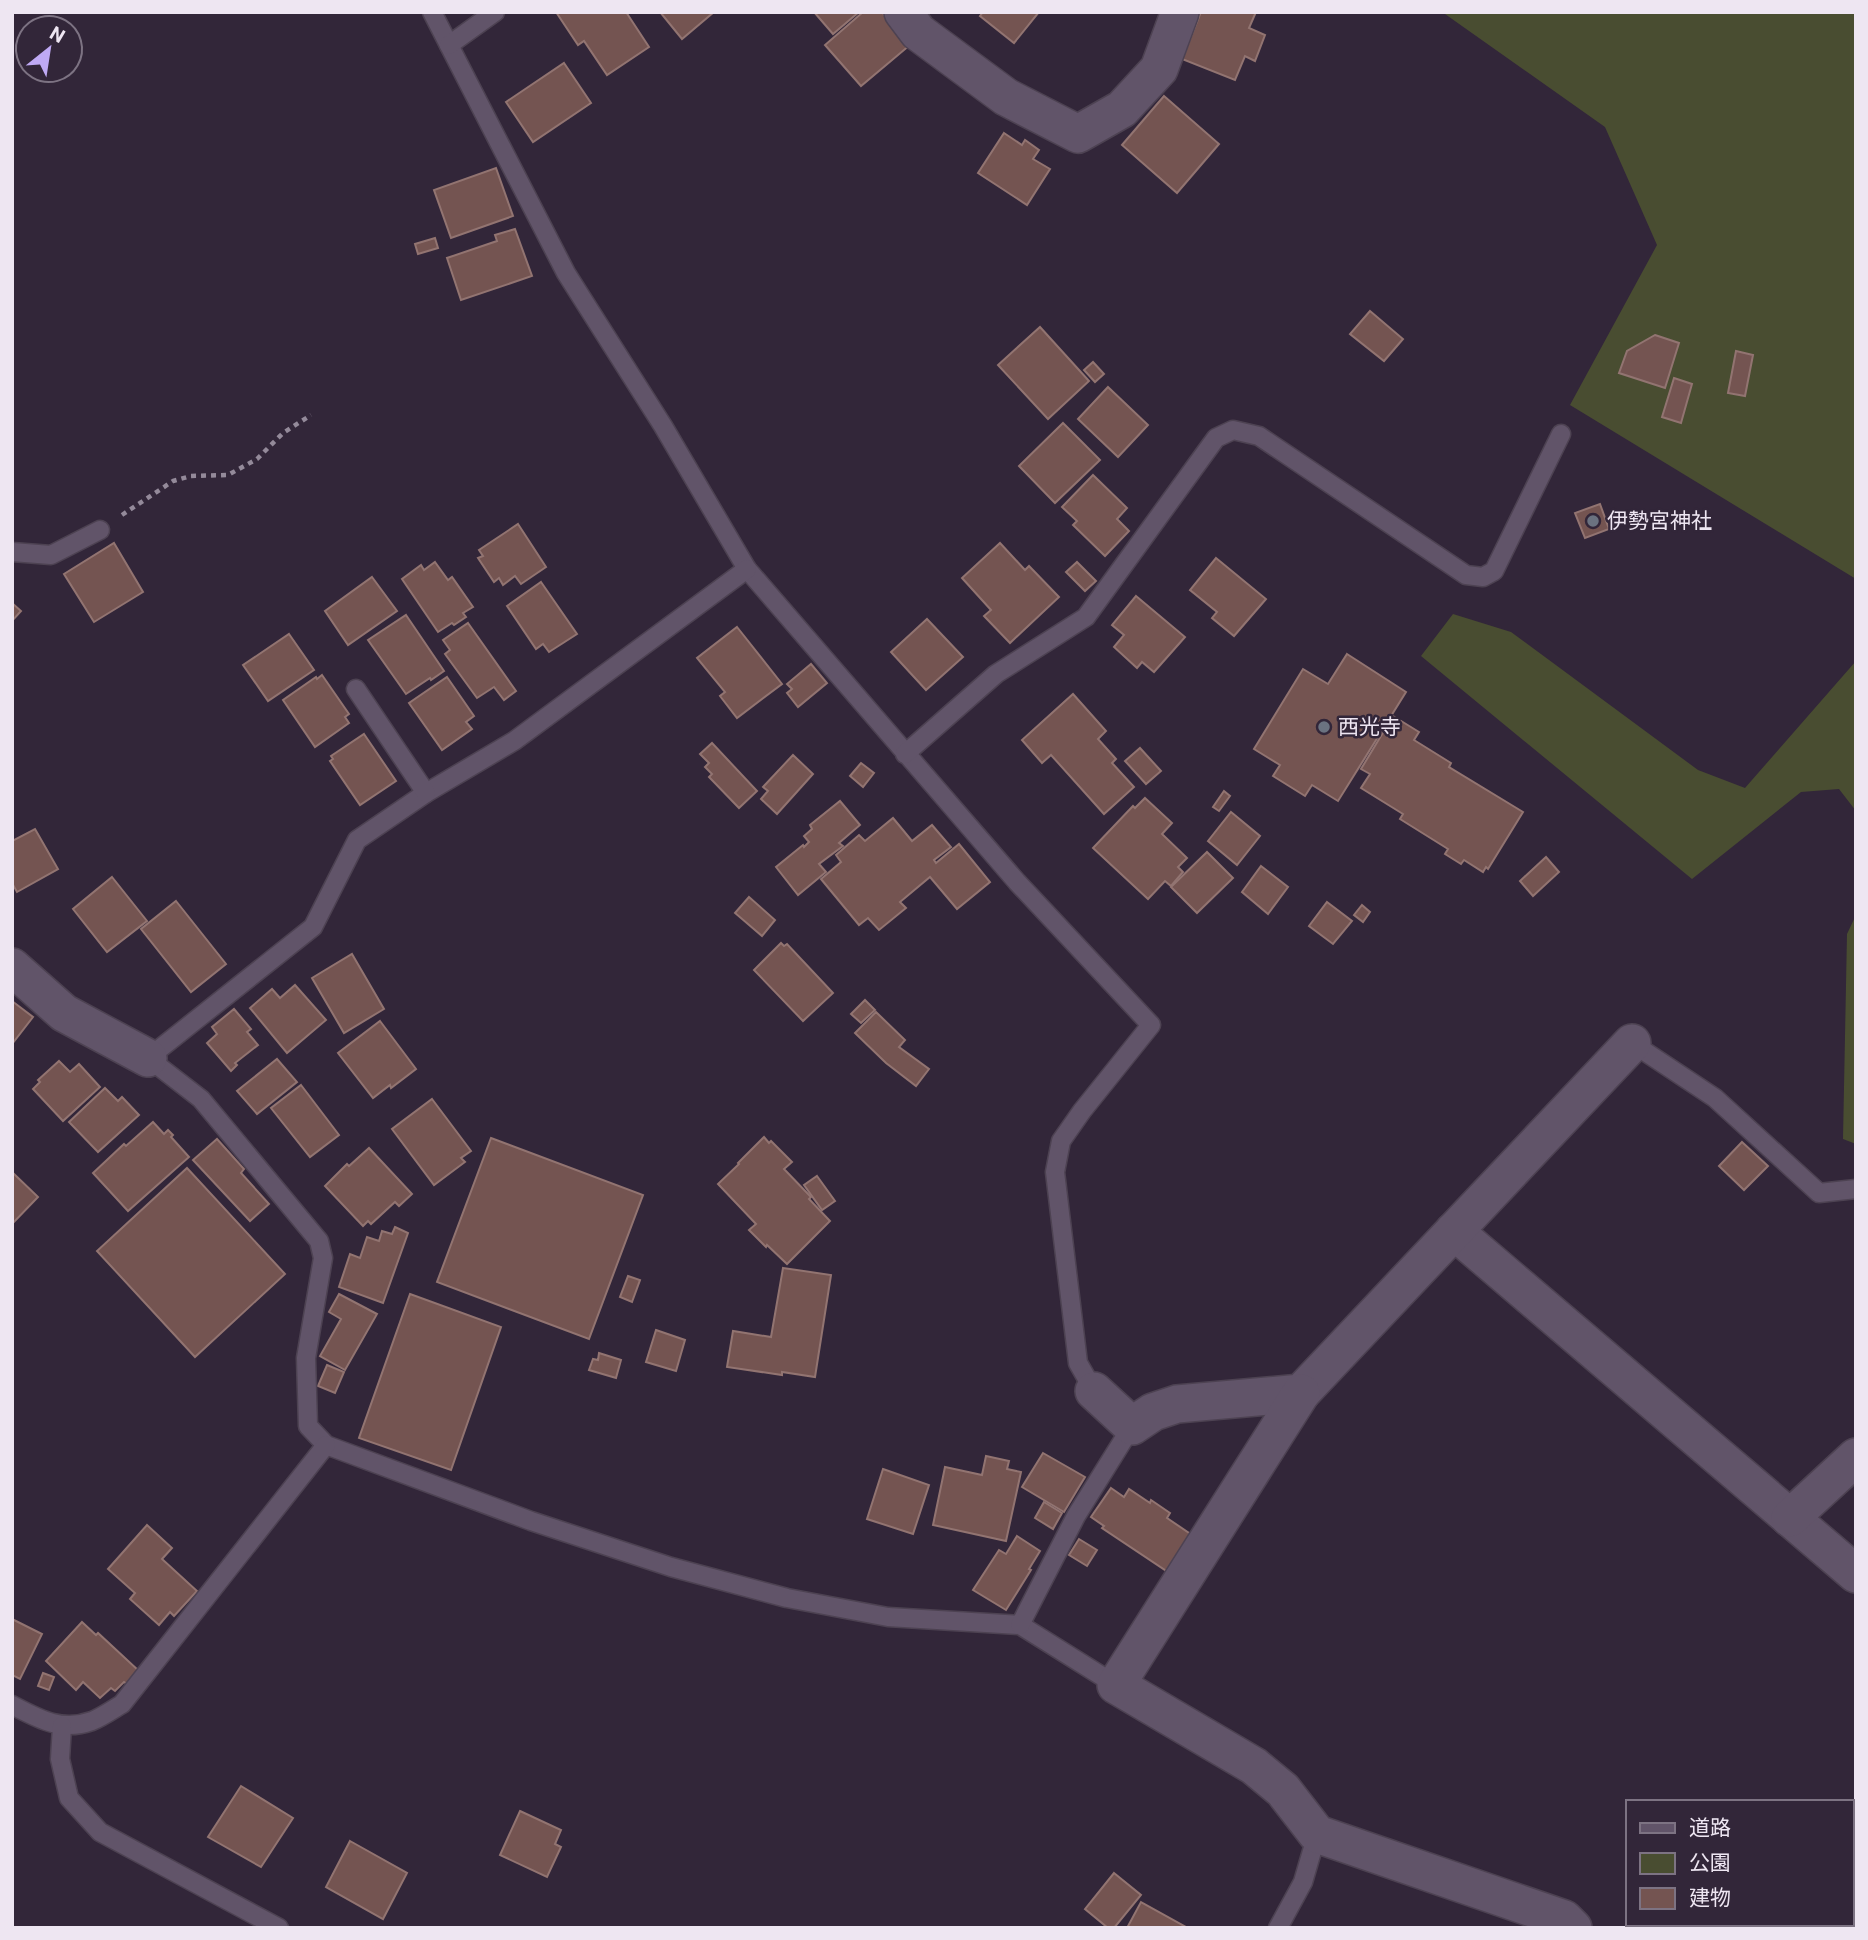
<svg xmlns="http://www.w3.org/2000/svg" width="1868" height="1940" viewBox="0 0 1868 1940" font-family="Roboto,'Noto Sans JP',sans-serif">
  <style>
    .green { fill: #494d31 }
    .building { fill: #745451; stroke: #927471; stroke-width: 2 }
    .lines { fill: none; stroke-linecap: round; stroke-linejoin: round }
    .lane-casing { stroke: #4d4252; stroke-width: 21 }
    .street-casing { stroke: #4d4252; stroke-width: 40 }
    .path { stroke: #948a9a; stroke-width: 4.5; stroke-dasharray: 5 5; stroke-linecap: butt }
    .lane { stroke: #615469; stroke-width: 18 }
    .street { stroke: #615469; stroke-width: 37 }
    .worship-dot { fill: #6b7280; stroke: #322639; stroke-width: 2.5 }
    .labels { text-anchor: middle; stroke-width: 5; stroke-linejoin: round; paint-order: stroke }
    .poi-label { font-size: 21px; fill: #eee6f2; stroke: #322639; text-anchor: start }
  </style>
  <rect width="100%" height="100%" fill="#322639"/>
  <g class="green">
    <path d="M1438 12H1856V579L1570 405 1657 245 1605 127 1445 14Z"/>
    <path d="M1453 614 1511 632 1698 770 1745 788 1856 661V811L1839 789 1801 792 1692 879 1421 656Z"/>
    <path d="M1856 915V1144L1843 1139 1847 934Z"/>
  </g>
  <g class="building">
    <path d="M556 12H626L649 47 607 75 584 41 578 45Z"/>
    <path d="M660 12H714L682 39Z"/>
    <path d="M814 12H859L833 34Z"/>
    <path d="M863 12H882L910 45 861 86 825 45Z"/>
    <path d="M983 12H1039L1014 43 980 16Z"/>
    <path d="M1201 12H1256L1249 28 1265 35 1255 61 1245 56 1235 80 1182 59Z"/>
    <path d="M564 63 591 103 533 142 506 102Z"/>
    <path d="M1164 96 1219 144 1177 193 1122 145Z"/>
    <path d="M1004 133 1022 145 1025 140 1039 150 1033 159 1050 169 1027 205 978 173Z"/>
    <path d="M496 168 513 216 451 238 434 190Z"/>
    <path d="M515 229 532 276 461 300 447 258 497 241 495 235Z"/>
    <path d="M435 238 438 248 418 254 415 244Z"/>
    <path d="M1370 311 1403 339 1384 361 1350 334Z"/>
    <path d="M1040 327 1089 381 1048 419 998 365Z"/>
    <path d="M1655 335 1679 343 1665 388 1619 373 1627 351Z"/>
    <path d="M1736 351 1753 355 1745 396 1728 393Z"/>
    <path d="M1093 362 1104 374 1095 382 1084 370Z"/>
    <path d="M1674 378 1692 384 1681 423 1662 417Z"/>
    <path d="M1108 387 1148 425 1118 457 1078 419Z"/>
    <path d="M1063 423 1100 460 1055 503 1019 466Z"/>
    <path d="M1093 475 1127 508 1117 519 1129 531 1105 556 1073 525 1077 521 1062 507Z"/>
    <path d="M1600 504 1609 529 1585 538 1575 513Z"/>
    <path d="M518 524 546 567 521 584 515 576 503 585 499 578 494 582 478 558 483 556 479 550Z"/>
    <path d="M114 543 143 592 94 622 64 574Z"/>
    <path d="M1000 543 1025 570 1029 566 1059 597 1010 643 984 616 991 610 962 578Z"/>
    <path d="M1216 558 1266 599 1234 636 1212 618 1217 612 1190 590Z"/>
    <path d="M435 562 448 580 452 577 473 607 463 613 466 617 454 625 452 623 438 632 402 579 421 565 424 570Z"/>
    <path d="M1077 562 1096 581 1085 591 1066 572Z"/>
    <path d="M372 577 397 611 348 645 325 611Z"/>
    <path d="M541 582 577 634 549 652 543 644 536 649 507 606Z"/>
    <path d="M1136 596 1185 637 1154 672 1142 662 1137 668 1114 647 1124 635 1112 625Z"/>
    <path d="M12 603 21 611 12 621Z"/>
    <path d="M406 615 444 671 431 680 430 678 406 694 368 640Z"/>
    <path d="M927 619 963 657 926 690 891 652Z"/>
    <path d="M468 623 516 691 504 700 494 687 477 698 445 654 450 650 443 640Z"/>
    <path d="M737 627 782 684 737 718 720 696 725 692 697 658Z"/>
    <path d="M289 634 314 670 268 701 243 665Z"/>
    <path d="M1347 654 1406 692 1338 801 1312 785 1305 796 1273 776 1280 765 1254 749 1303 669 1328 684Z"/>
    <path d="M811 664 827 683 798 707 787 693 792 689 787 684Z"/>
    <path d="M322 675 349 714 345 717 349 723 315 747 283 700 316 677 317 679Z"/>
    <path d="M447 677 474 716 466 722 472 729 442 750 409 703Z"/>
    <path d="M1073 694 1106 731 1098 739 1116 759 1112 763 1134 787 1104 814 1051 755 1042 763 1022 740Z"/>
    <path d="M1393 716 1419 732 1414 740 1451 763 1449 767 1523 812 1488 869 1486 867 1483 872 1464 860 1461 864 1445 854 1448 849 1400 819 1403 814 1361 788 1370 774 1361 769Z"/>
    <path d="M364 734 396 781 360 805 330 761 333 759 331 756Z"/>
    <path d="M712 743 757 791 739 808 709 777 712 774 705 767 709 763 700 754Z"/>
    <path d="M1140 748 1161 771 1146 784 1125 761Z"/>
    <path d="M793 755 813 774 777 814 761 799 768 791 763 787Z"/>
    <path d="M861 763 874 773 863 787 850 776Z"/>
    <path d="M1224 791 1230 796 1219 811 1213 807Z"/>
    <path d="M1145 798 1172 823 1162 834 1187 858 1178 867 1183 872 1171 886 1165 881 1148 899 1093 848 1133 806 1135 808Z"/>
    <path d="M840 801 860 825 839 843 843 846 819 864 826 872 798 895 776 867 803 845 804 847 809 842 804 836 812 829 810 825Z"/>
    <path d="M1231 812 1260 836 1237 865 1208 841Z"/>
    <path d="M893 818 912 841 932 825 951 847 934 860 936 863 959 844 990 882 957 909 930 877 900 902 906 908 879 930 868 918 859 925 821 879 841 862 836 855 859 835 865 841Z"/>
    <path d="M35 829 58 869 17 892 12 883V841Z"/>
    <path d="M1207 852 1233 878 1197 913 1171 887Z"/>
    <path d="M1546 857 1559 872 1533 896 1520 881Z"/>
    <path d="M1261 866 1288 887 1268 914 1242 892Z"/>
    <path d="M112 877 147 921 107 952 73 909Z"/>
    <path d="M749 897 775 920 762 936 735 913Z"/>
    <path d="M176 901 226 964 191 992 141 929Z"/>
    <path d="M1327 902 1352 921 1333 944 1309 926Z"/>
    <path d="M1362 905 1370 912 1363 922 1354 915Z"/>
    <path d="M781 943 784 946 787 944 833 993 803 1021 754 970Z"/>
    <path d="M352 954 384 1009 344 1033 312 978Z"/>
    <path d="M295 985 326 1020 287 1053 250 1008 272 989 280 998Z"/>
    <path d="M865 1000 875 1010 861 1023 851 1014Z"/>
    <path d="M12 1001 33 1017 12 1044Z"/>
    <path d="M234 1009 251 1029 247 1032 258 1045 235 1063 237 1065 231 1071 207 1043 217 1034 212 1027Z"/>
    <path d="M876 1012 905 1040 899 1047 929 1069 916 1086 886 1063 855 1033Z"/>
    <path d="M380 1021 416 1069 391 1088 390 1085 373 1098 338 1053Z"/>
    <path d="M277 1059 297 1082 257 1114 237 1091Z"/>
    <path d="M59 1061 70 1072 79 1064 100 1087 63 1121 33 1089 40 1082 38 1080Z"/>
    <path d="M301 1085 339 1135 310 1157 271 1108Z"/>
    <path d="M105 1088 118 1101 122 1097 139 1115 98 1152 69 1122Z"/>
    <path d="M432 1099 471 1151 461 1158 465 1162 434 1185 392 1129Z"/>
    <path d="M153 1122 164 1134 168 1130 173 1135 171 1137 189 1157 128 1211 93 1173 124 1144 126 1146Z"/>
    <path d="M764 1137 769 1143 771 1141 792 1162 784 1169 811 1197 809 1199 830 1221 787 1264 767 1245 766 1247 749 1230 756 1224 718 1184 739 1164 738 1163Z"/>
    <path d="M491 1138 643 1195 589 1339 437 1282Z"/>
    <path d="M217 1139 244 1169 241 1173 269 1204 250 1221 193 1160Z"/>
    <path d="M1742 1142 1768 1166 1744 1190 1719 1166Z"/>
    <path d="M369 1148 412 1194 399 1206 395 1202 371 1224 368 1221 363 1226 325 1186 347 1164 349 1166Z"/>
    <path d="M187 1168 285 1274 195 1357 97 1251Z"/>
    <path d="M12 1172 38 1197 12 1224Z"/>
    <path d="M817 1176 835 1201 822 1210 804 1185Z"/>
    <path d="M395 1227 408 1233 383 1303 339 1287 350 1254 360 1258 367 1237 379 1241 382 1231 392 1234Z"/>
    <path d="M783 1268 831 1275 815 1377 782 1372V1375L727 1367 733 1331 771 1337Z"/>
    <path d="M628 1276 640 1280 632 1302 620 1297Z"/>
    <path d="M339 1294 377 1314 345 1370 320 1356 341 1319 329 1312Z"/>
    <path d="M410 1294 501 1327 451 1470 359 1438Z"/>
    <path d="M656 1330 685 1340 676 1371 646 1362Z"/>
    <path d="M599 1353 621 1360 616 1378 589 1370 593 1359 598 1360Z"/>
    <path d="M327 1365 344 1372 335 1393 318 1386Z"/>
    <path d="M1043 1453 1085 1477 1064 1512 1022 1487Z"/>
    <path d="M986 1456 1009 1461 1007 1469 1021 1472 1006 1541 933 1525 945 1467 982 1475Z"/>
    <path d="M883 1469 929 1485 913 1534 867 1519Z"/>
    <path d="M1111 1488 1124 1497 1129 1489 1150 1503 1151 1500 1170 1513 1167 1518 1192 1535 1168 1572 1102 1528 1104 1526 1091 1517Z"/>
    <path d="M1044 1502 1062 1513 1053 1529 1035 1518Z"/>
    <path d="M147 1525 172 1548 162 1559 197 1591 174 1616 170 1612 159 1625 130 1599 135 1593 108 1569Z"/>
    <path d="M1017 1536 1040 1551 1029 1569 1031 1570 1006 1610 973 1590 999 1550 1006 1554Z"/>
    <path d="M1079 1539 1097 1550 1087 1566 1069 1555Z"/>
    <path d="M12 1619 42 1634 20 1679 12 1675Z"/>
    <path d="M82 1622 96 1635 98 1633 139 1671 127 1684 124 1682 115 1691 111 1688 100 1698 83 1682 76 1690 46 1661Z"/>
    <path d="M43 1673 54 1677 49 1690 38 1686Z"/>
    <path d="M241 1786 293 1818 261 1867 208 1837Z"/>
    <path d="M520 1811 561 1830 555 1844 561 1847 547 1877 500 1855Z"/>
    <path d="M350 1841 407 1873 383 1919 326 1887Z"/>
    <path d="M1114 1873 1141 1895 1114 1928H1108L1085 1909Z"/>
    <path d="M1141 1902 1188 1928H1127Z"/>
  </g>
  <g class="lines">
    <defs>
      <g id="lane">
        <path d="M432 12 566 273 663 426 747 569 1017 882 1151 1025 1082 1111 1061 1141 1055 1172 1078 1363 1094 1391"/>
        <path d="M449 45 495 12"/>
        <path d="M12 552 51 555 100 530"/>
        <path d="M747 569 514 741 426 793 357 840 313 927 148 1058 201 1099 319 1241 323 1258 306 1358 308 1426 326 1445 531 1521 671 1567 787 1598 888 1617 1020 1625 1116 1685"/>
        <path d="M356 689 426 793"/>
        <path d="M905 754 996 674 1086 617 1216 438 1233 430 1259 436 1466 575 1483 577 1494 571 1561 434"/>
        <path d="M1632 1043 1715 1098 1819 1193 1856 1189"/>
        <path d="M1020 1625 1076 1516 1132 1426"/>
        <path d="M12 1705C39 1719 61 1732 92 1721 102 1717 112 1710 122 1704L326 1445"/>
        <path d="M62 1726 60 1759 69 1798 100 1832 279 1928"/>
        <path d="M1278 1928 1303 1882 1317 1834"/>
      </g>
      <g id="street">
        <path d="M903 12 918 32 1006 97 1078 134 1122 109 1159 69 1180 12"/>
        <path d="M12 967 64 1013 148 1058"/>
        <path d="M1454 1231 1856 1574"/>
        <path d="M1094 1391 1132 1426 1153 1412 1177 1404 1301 1393 1632 1043"/>
        <path d="M1301 1393 1116 1685 1254 1766 1283 1790 1317 1834 1564 1919 1573 1928"/>
        <path d="M1790 1518 1856 1457"/>
      </g>
    </defs>
    <use href="#lane" class="lane-casing"/>
    <use href="#street" class="street-casing"/>
    <path class="path" d="M122 515 173 481 191 476 228 475 257 459 283 433 311 415"/>
    <use href="#lane" class="lane"/>
    <use href="#street" class="street"/>
  </g>
  <g class="worship-dot">
    <circle cx="1593" cy="521" r="7"/>
    <circle cx="1324" cy="727" r="7"/>
  </g>
  <g class="labels">
    <g class="poi-label">
      <text x="1607" y="528">伊勢宮神社</text>
      <text x="1338" y="734">西光寺</text>
    </g>
  </g>
  <rect width="1868" height="1940" fill="none" stroke="#eee6f2" stroke-width="28"/>
  <rect x="1626" y="1800" width="228" height="126" fill="#322639" stroke="#7d7383" stroke-width="2"/>
  <rect x="1640" y="1823" width="35" height="10" fill="#615469" stroke="#7d7383" stroke-width="2"/>
  <text x="1689" y="1835" font-size="21" fill="#eee6f2">道路</text>
  <rect x="1640" y="1853" width="35" height="21" fill="#494d31" stroke="#7d7383" stroke-width="2"/>
  <text x="1689" y="1870" font-size="21" fill="#eee6f2">公園</text>
  <rect x="1640" y="1888" width="35" height="21" fill="#745451" stroke="#7d7383" stroke-width="2"/>
  <text x="1689" y="1905" font-size="21" fill="#eee6f2">建物</text>
  <g transform="translate(49 49) rotate(30)"><circle r="33" fill="#322639" stroke="#7d7383" stroke-width="2"/>
  <path d="M0-5L12 26L0 18L-12 26Z" fill="#bfa9f4"/>
  <text y="-10" font-size="19" font-weight="bold" text-anchor="middle" fill="#eee6f2">N</text>
  </g>
</svg>
